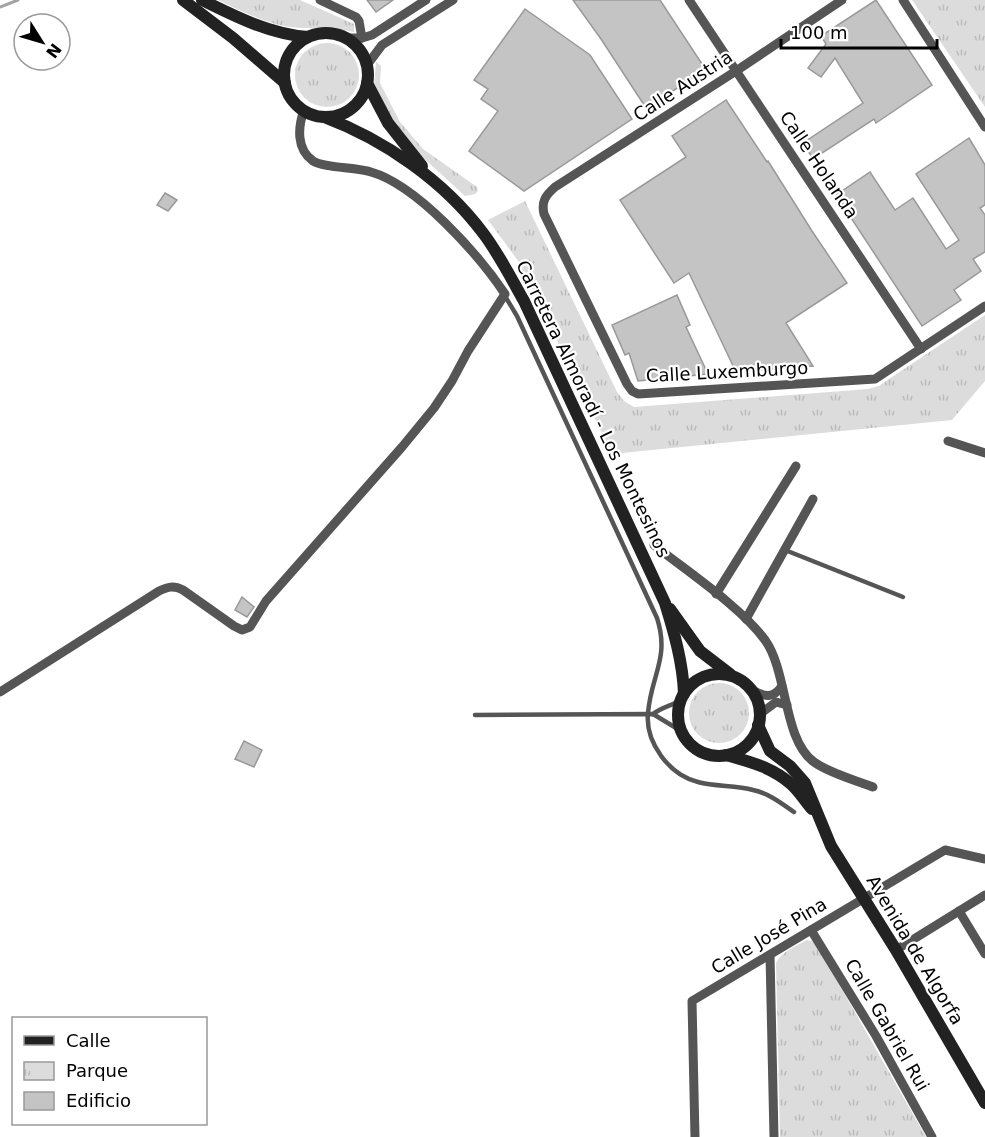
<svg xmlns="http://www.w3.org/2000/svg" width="985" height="1137" viewBox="0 0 985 1137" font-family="'DejaVu Sans',sans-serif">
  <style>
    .park { fill: url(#park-tufts) }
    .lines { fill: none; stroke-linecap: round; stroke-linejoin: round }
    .stream { stroke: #a3a3a3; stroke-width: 3 }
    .building { fill: #c4c4c4; stroke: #999; stroke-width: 1.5 }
    .lane { stroke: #555; stroke-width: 4.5 }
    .street { stroke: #555; stroke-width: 9 }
    .secondary { stroke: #222; stroke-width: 12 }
    .labels { text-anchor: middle; stroke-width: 4.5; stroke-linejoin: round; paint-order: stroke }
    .street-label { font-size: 18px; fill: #000; stroke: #fff }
  </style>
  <defs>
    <pattern id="park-tufts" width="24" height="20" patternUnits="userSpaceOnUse" patternTransform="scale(1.5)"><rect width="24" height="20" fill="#dcdcdc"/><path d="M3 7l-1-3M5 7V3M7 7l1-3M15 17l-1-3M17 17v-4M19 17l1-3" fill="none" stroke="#bbb"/></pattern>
  </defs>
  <rect width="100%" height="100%" fill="#fff"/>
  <g class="park">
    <path d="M218 0H300L354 24V32C331 27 307 30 284 26 261 21 239 10 218 0Z"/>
    <path d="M912 0H985V107Z"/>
    <circle cx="327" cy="75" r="32"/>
    <path d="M376 62 381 66 380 83 400 122 423 149 477 187 478 191 475 194 465 196 418 153 388 115 374 86Z"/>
    <path d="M525 201 617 392 624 401 634 407 868 389 879 386 889 379 985 315V381L952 420 612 454 519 262 488 220Z"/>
    <circle cx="719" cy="713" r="30"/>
    <path d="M807 940 812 941 816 944 926 1137H780L776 963C781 952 796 946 807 940Z"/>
  </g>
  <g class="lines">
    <path class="stream" d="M0 7 18 0"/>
  </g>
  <g class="building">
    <path d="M367 0H393L376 12Z"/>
    <path d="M573 0H660L706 70 646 108 601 39Z"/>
    <path d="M876 0 932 85 876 123 874 119 813 159 803 143 863 103 835 58 821 77 808 68 826 44 821 36Z"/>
    <path d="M525 9 590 55 632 119 524 191 469 151 498 111 481 99 488 89 474 80Z"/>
    <path d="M726 100 767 162 768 161 812 231 847 283 786 323 813 366 736 372 689 273 674 283 620 200 686 157 672 136Z"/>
    <path d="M969 138 985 165V205L980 208 985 215V252L973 259 981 271 954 290 961 300 922 326 836 195 870 172 895 210 913 198 946 249 959 240 916 174Z"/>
    <path d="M165 193 177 200 168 211 157 205Z"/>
    <path d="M677 295 690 325 686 327 708 374 638 381 629 353 625 355 612 325Z"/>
    <path d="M242 597 254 607 247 617 235 610Z"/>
    <path d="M244 741 262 750 254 767 235 759Z"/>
  </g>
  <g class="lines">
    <g class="lane">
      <path d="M505 296 517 316 657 618C670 658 651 675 648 713 645 742 669 775 698 782 716 787 735 785 753 790 768 793 781 803 794 812"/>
      <path d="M785 550 903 597"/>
      <path d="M653 714C662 707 671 706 681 700"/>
      <path d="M475 715 653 714 681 731"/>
    </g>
    <g class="street">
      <path d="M320 0 356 17 359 21 362 38"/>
      <path d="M689 0 921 349"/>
      <path d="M842 0 736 71 555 187C546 195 541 201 544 214L627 384 632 391 638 394 875 379 985 306"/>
      <path d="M903 0 985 127"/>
      <path d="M347 38H362L372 35 426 0"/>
      <path d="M367 65 382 45 453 0"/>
      <path d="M948 441 985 453"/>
      <path d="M654 545C688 572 741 607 765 640 788 672 783 740 814 762 829 773 855 780 873 787"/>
      <path d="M716 594 796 466"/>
      <path d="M746 619 813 499"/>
      <path d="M752 690C765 697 773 699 782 686"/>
      <path d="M0 692 159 591C168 587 173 585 183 590L234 626 242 630 250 627 266 601 402 447 434 408 452 381 468 351 505 294C479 255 417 185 371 172 356 167 324 168 313 161 296 149 298 127 304 110"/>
      <path d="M760 714 776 702 787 705"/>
      <path d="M959 911 985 954"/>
      <path d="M811 930 876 1036 932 1137"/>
      <path d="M896 950 985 895"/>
      <path d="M770 955 774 1137"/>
      <path d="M695 1137 692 1001 945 850 985 859"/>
    </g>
    <g class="secondary">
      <path d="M183 0 233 38 285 83"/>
      <path d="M202 0C236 17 270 34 308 37"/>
      <circle cx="326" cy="75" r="42"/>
      <path d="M367 83 388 123 422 166"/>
      <path d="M324 117C385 140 444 181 483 233 499 254 511 278 524 301L665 603C674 632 683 663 684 694"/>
      <path d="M670 609 700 651 730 674"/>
      <circle cx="719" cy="715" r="41"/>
      <path d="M758 725 770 751 790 766 805 783 831 846 896 950 985 1103"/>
      <path d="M726 755C750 762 772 767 791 784 799 791 805 801 812 809"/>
    </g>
  </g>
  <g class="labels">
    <g class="street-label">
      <text transform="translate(683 86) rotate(-33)" y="6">Calle Austria</text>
      <text transform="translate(819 165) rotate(56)" y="6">Calle Holanda</text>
      <text transform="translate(727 372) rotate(-3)" y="6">Calle Luxemburgo</text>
      <text transform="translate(593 409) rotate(64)" y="6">Carretera Almoradí - Los Montesinos</text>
      <text transform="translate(769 936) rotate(-31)" y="6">Calle José Pina</text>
      <text transform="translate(915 950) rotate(59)" y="6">Avenida de Algorfa</text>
      <text transform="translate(887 1025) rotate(60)" y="6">Calle Gabriel Rui</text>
    </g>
  </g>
  <rect x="12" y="1017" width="195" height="108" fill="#ffffff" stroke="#999999" stroke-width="1.5"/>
  <rect x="24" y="1036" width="30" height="9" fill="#222222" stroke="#999999" stroke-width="1.5"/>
  <text x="66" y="1047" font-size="18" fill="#000000">Calle</text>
  <rect x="24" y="1062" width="30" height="18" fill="url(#park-tufts)" stroke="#999999" stroke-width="1.5"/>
  <text x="66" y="1077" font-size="18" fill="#000000">Parque</text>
  <rect x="24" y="1092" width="30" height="18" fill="#c4c4c4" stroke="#999999" stroke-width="1.5"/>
  <text x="66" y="1107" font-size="18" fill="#000000">Edificio</text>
  <g transform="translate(42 42) rotate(127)"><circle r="28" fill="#ffffff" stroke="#999999" stroke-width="1.5"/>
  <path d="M0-4.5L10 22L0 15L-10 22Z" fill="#000000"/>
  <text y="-9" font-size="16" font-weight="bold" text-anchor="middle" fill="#000000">N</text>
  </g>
  <path d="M781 39v9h156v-9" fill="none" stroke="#000000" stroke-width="3"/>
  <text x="790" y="39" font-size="18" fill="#000000" stroke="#ffffff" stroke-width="4.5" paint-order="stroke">100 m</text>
</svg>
